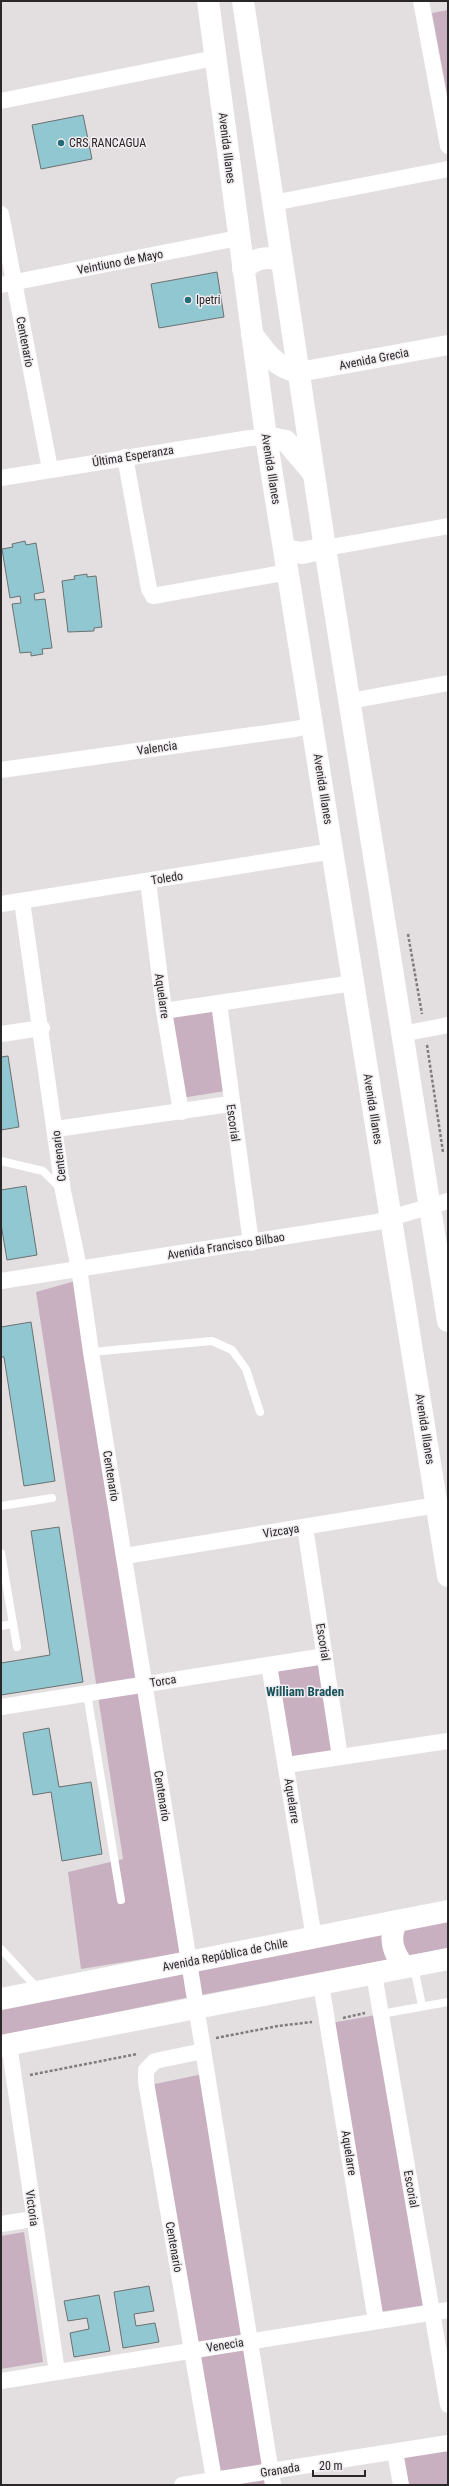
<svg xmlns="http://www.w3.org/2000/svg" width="449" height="2486" viewBox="0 0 449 2486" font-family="'Roboto Condensed',sans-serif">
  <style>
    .green { fill: #c9b0c0 }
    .building { fill: #91c7d0; stroke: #6c7172 }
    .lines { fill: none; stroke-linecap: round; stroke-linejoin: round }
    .path { stroke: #7f7c7d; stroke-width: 2.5; stroke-dasharray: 3 2; stroke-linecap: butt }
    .service { stroke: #fff; stroke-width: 8 }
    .minor { stroke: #fff; stroke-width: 16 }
    .tertiary { stroke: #fff; stroke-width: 20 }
    .primary { stroke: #fff; stroke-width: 22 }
    .poi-dot { fill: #246d78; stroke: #f0ecef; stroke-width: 1.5 }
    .labels { text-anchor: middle; stroke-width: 3; stroke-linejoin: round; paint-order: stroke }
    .poi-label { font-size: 12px; fill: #292728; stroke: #f0ecef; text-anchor: start }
    .street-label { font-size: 12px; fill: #292728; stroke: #f0ecef }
    .neighbourhood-label { font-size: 13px; font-weight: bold; fill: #18525b; stroke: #f0ecef }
  </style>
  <rect width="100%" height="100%" fill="#e3dfe1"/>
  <g class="green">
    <path d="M448 10V99L432 13Z"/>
    <path d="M216 997 231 1090 182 1098 167 1004Z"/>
    <path d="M75 1281 180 1953 81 1969 68 1872 123 1859 36 1292Z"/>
    <path d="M319 1664 333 1755 290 1762 275 1671Z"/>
    <path d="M448 1921V1948L175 2000 1 2036V2006Z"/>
    <path d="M376 2015 426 2305 379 2312 331 2023Z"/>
    <path d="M203 2074 269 2485H218L150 2085Z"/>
    <path d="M24 2232 43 2362 1 2369V2236Z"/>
    <path d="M448 2443V2485H401L395 2452Z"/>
  </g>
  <g class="building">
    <path d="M83 115 92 159 41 169 32 125Z"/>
    <path d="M217 272 224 317 159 328 151 284Z"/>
    <path d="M25 541 26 545 36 543 44 592 34 594 35 600 45 599 52 648 42 649 43 654 31 656V652L20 653 12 604 21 603 20 596 10 598 2 549 13 547 12 544Z"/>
    <path d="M87 574V577L96 576 102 627 94 628V631L68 632 62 581 75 579 74 576Z"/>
    <path d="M8 1056 19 1127 1 1130V1057Z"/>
    <path d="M26 1186 37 1255 7 1260 1 1224V1190Z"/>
    <path d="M31 1322 55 1481 24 1486 4 1357H1V1327Z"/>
    <path d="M59 1527 83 1682 1 1695V1663L50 1655 31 1531Z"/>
    <path d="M49 1728 59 1787 91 1782 102 1854 62 1861 51 1792 33 1795 23 1733Z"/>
    <path d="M149 2286 154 2311 134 2314 136 2326 155 2323 159 2342 123 2348 114 2292Z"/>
    <path d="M99 2295 110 2351 74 2357 70 2333 89 2329 87 2318 68 2321 64 2301Z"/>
  </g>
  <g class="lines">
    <g class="path">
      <path d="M408 934 422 1014"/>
      <path d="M427 1045 443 1152"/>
      <path d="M343 2018 365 2013"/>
      <path d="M216 2038 278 2026 312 2022"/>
      <path d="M30 2075 137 2054"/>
    </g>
    <g class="service">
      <path d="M1 1161 43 1171 60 1188"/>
      <path d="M91 1352 212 1341 232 1350 246 1369 260 1412"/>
      <path d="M1 1506 52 1498"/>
      <path d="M1 1553 17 1647"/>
      <path d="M1 1626 13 1624"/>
      <path d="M87 1694 121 1900"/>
      <path d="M1 1949 38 1989"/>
      <path d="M414 1967 422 2006"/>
      <path d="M381 2014 448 2002"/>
    </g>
    <g class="minor">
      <path d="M421 1 448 146"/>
      <path d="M1 101 215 58"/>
      <path d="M273 203 448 169"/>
      <path d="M1 214 50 469"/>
      <path d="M1 285 238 238"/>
      <path d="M125 457 149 589 153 596 288 572"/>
      <path d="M1 478 250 438 266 437"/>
      <path d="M325 548 448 526"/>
      <path d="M350 701 448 683"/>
      <path d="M1 770 295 729 313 725"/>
      <path d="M148 881 164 1011 181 1112"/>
      <path d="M22 901 63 1191 79 1268 91 1352 273 2485"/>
      <path d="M1 904 333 851"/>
      <path d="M219 1003 251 1243"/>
      <path d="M164 1011 353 983"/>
      <path d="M1 1034 42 1028"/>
      <path d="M402 1034 448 1025"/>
      <path d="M56 1129 230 1104"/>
      <path d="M1 1281 377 1222 448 1201"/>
      <path d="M305 1527 340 1757"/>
      <path d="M125 1556 437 1505"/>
      <path d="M269 1665 314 1938"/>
      <path d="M1 1707 325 1656"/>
      <path d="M287 1765 448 1741"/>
      <path d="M374 1974 448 2405"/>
      <path d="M321 1984 376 2321"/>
      <path d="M9 2044 57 2372"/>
      <path d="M203 2051 155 2061 146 2070V2082L215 2485"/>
      <path d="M1 2224 33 2219"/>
      <path d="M1 2381 448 2310"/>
      <path d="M395 2452 401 2485"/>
      <path d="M182 2485 448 2443"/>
    </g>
    <path class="tertiary" d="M299 372 448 345"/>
    <g class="primary">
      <path d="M208 1 266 437 448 1576"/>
      <path d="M243 1 325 548 448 1321"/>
      <path d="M243 269C255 258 266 256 282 260"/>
      <path d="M252 334C265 352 276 368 299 372"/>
      <path d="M266 437 286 441 314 474"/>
      <path d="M285 550 302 553 325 548"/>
      <path d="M397 1921C388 1937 393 1954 405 1967"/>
      <path d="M1 1999 448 1911"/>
      <path d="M1 2046 448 1959"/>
    </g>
  </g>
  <g class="poi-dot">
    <circle cx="61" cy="143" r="4"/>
    <circle cx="188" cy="300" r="4"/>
  </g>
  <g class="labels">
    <g class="poi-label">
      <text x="69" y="147">CRS RANCAGUA</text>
      <text x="196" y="304">Ipetri</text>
    </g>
    <g class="street-label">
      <text transform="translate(227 148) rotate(83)" y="4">Avenida Illanes</text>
      <text transform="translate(120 262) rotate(-11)" y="4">Veintiuno de Mayo</text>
      <text transform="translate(25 342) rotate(79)" y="4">Centenario</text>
      <text transform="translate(374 359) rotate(-11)" y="4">Avenida Grecia</text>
      <text transform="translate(133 456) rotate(-9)" y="4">Última Esperanza</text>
      <text transform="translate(271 469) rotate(81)" y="4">Avenida Illanes</text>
      <text transform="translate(157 748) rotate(-8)" y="4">Valencia</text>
      <text transform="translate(323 789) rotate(81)" y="4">Avenida Illanes</text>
      <text transform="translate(167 878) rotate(-9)" y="4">Toledo</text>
      <text transform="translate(162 996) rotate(82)" y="4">Aquelarre</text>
      <text transform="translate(373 1109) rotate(81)" y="4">Avenida Illanes</text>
      <text transform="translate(233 1123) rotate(82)" y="4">Escorial</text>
      <text transform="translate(59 1156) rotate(-97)" y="4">Centenario</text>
      <text transform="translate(226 1246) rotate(-9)" y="4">Avenida Francisco Bilbao</text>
      <text transform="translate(425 1429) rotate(81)" y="4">Avenida Illanes</text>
      <text transform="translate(111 1476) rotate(81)" y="4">Centenario</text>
      <text transform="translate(281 1531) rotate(-9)" y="4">Vizcaya</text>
      <text transform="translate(323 1642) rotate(81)" y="4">Escorial</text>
      <text transform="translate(163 1681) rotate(-9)" y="4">Torca</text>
      <text transform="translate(162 1796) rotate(81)" y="4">Centenario</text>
      <text transform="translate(292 1801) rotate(81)" y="4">Aquelarre</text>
      <text transform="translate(225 1955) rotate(-11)" y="4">Avenida República de Chile</text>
      <text transform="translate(349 2153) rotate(81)" y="4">Aquelarre</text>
      <text transform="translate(411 2189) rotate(80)" y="4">Escorial</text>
      <text transform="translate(32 2208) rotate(82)" y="4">Victoria</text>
      <text transform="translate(174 2247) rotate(80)" y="4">Centenario</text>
      <text transform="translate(225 2345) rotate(-9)" y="4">Venecia</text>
      <text transform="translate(280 2470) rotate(-9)" y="4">Granada</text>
    </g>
    <g class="neighbourhood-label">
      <text x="305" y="1696">William Braden</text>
    </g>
  </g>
  <rect width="449" height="2486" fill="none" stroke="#292728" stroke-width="4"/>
  <path d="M313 2470v6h52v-6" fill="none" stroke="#292728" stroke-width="2"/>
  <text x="319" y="2470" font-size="12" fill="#292728" stroke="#f0ecef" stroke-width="3" paint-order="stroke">20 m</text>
</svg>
